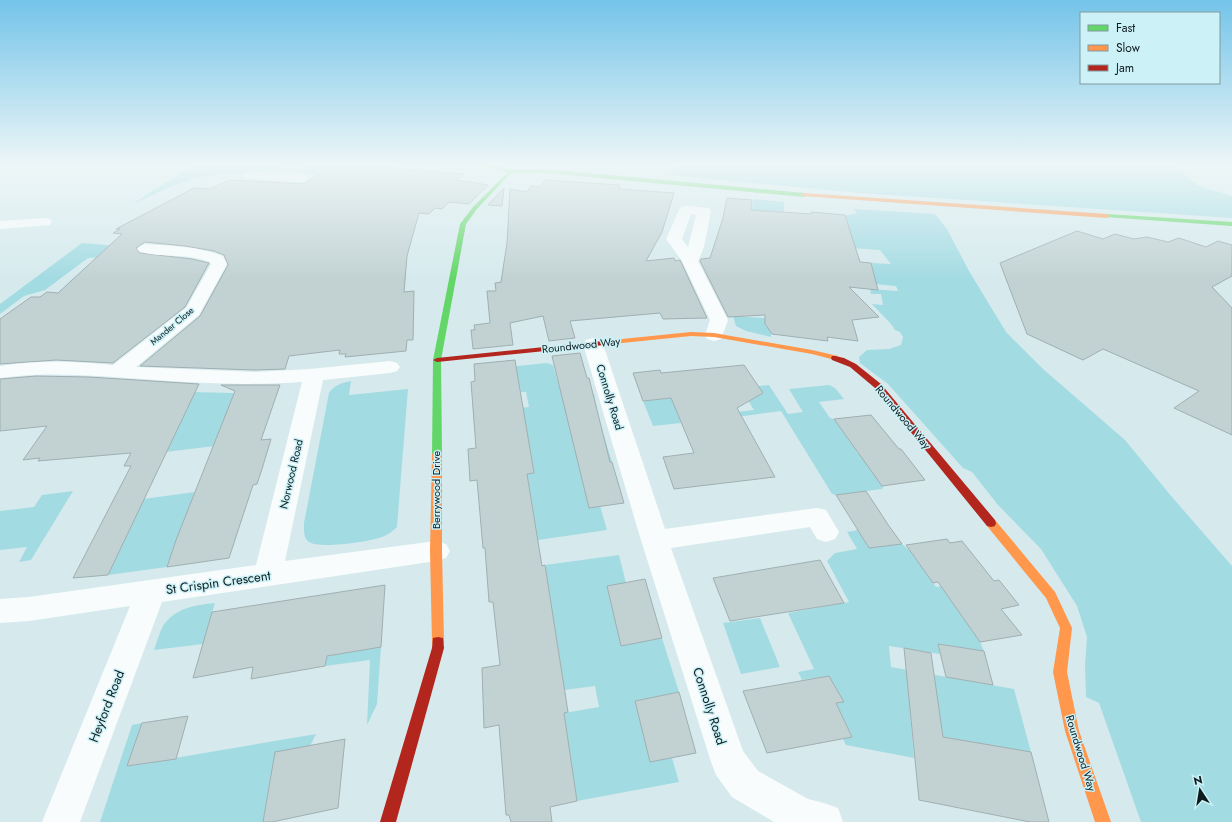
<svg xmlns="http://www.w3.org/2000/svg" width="1232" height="822" viewBox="0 0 1232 822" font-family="Jost,sans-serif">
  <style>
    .green { fill: #a3dbe3 }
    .building { fill: #c2d2d3; stroke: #a0afb1 }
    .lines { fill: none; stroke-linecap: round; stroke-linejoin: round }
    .street { fill: #f9fcfc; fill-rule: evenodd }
    .fast { fill: #63d668; fill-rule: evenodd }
    .slow { fill: #ff974d; fill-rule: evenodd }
    .jam { fill: #b3261e; fill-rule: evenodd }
    .labels { text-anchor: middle; stroke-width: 3; stroke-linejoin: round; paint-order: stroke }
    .far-street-label { font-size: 9px; fill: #0e1b1e; stroke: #ccf1f7 }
    .street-label { font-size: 11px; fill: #0e1b1e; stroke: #ccf1f7 }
    .near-street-label { font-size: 13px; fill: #0e1b1e; stroke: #ccf1f7 }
  </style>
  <rect width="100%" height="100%" fill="#d6eaed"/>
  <g class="green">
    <path d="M195 164H290C264 178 232 170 203 177 177 182 155 194 131 205Z"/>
    <path d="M311 164H348L445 171 436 178 413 175 418 170 400 169 381 185C367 178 349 162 332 165 322 167 322 175 306 174L302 170Z"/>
    <path d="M679 164H1172L1199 186 1232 196V218L860 193 669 175Z"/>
    <path d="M754 199 784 202V212L751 210Z"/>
    <path d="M854 209 935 214 947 229 969 271 1006 332 1043 369 1125 440 1172 497 1232 566V822H1141L1099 703 1086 697 1085 665 1087 637 1077 606 1041 549 998 505 972 472 963 468 888 384 860 363 859 357 867 350 889 349 901 345 903 337 900 332 895 330 891 324 872 304 883 305 881 294H871L870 289 898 291 896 286 875 284 871 263 891 264 880 250 809 245 837 226H849L845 215 857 214Z"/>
    <path d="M82 243 129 247 111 257 88 258 45 290 24 296 0 314V304Z"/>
    <path d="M733 316 765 318V326H771V337L746 331 736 326Z"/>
    <path d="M547 363 553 365 562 397 594 394 597 409 567 412 572 436 603 433 612 462 579 467 589 508 600 506 607 530 538 540 527 474 534 473 518 408 529 407 526 392H521L518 377 510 370 517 366Z"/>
    <path d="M351 381 349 395 408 389 397 527C392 532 386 536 379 538 366 542 319 549 309 542 303 538 304 529 304 523L329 393C334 385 342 383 351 381Z"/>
    <path d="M769 385 788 414 803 412 789 389 829 385 835 388 844 399 819 402 830 418 834 419 856 449 857 453 860 454 883 486 882 489 836 495 832 494 781 411 737 417 728 413 754 410 740 388Z"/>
    <path d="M192 392 233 393 235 395 215 446 165 452Z"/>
    <path d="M672 398 681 423 653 426 643 401Z"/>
    <path d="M73 491 31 560 19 562 27 547 0 550V511L34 507 42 495Z"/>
    <path d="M195 492 167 567 108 575 143 499Z"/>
    <path d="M858 530 869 548 902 544 910 551 936 587 941 586 980 642 984 651 938 644 940 654 889 646 891 667 1014 689 1031 752 943 738 910 713 914 758 846 745 843 739 852 736 836 703 843 702 829 676 802 680 798 672 814 669 788 613 849 602 827 561 835 553 857 549 847 532Z"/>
    <path d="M619 555 626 583 607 586 621 645 662 638 679 692 635 701 650 761 672 758 679 782 577 801 564 713 599 707 595 686 564 690 545 565Z"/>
    <path d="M215 603 203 644 154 650C157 642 159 633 163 626 175 608 195 605 215 603Z"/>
    <path d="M760 618 780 667 741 674 723 623Z"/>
    <path d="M381 647 377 704 367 725 370 660 325 666 327 656Z"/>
    <path d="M142 723 128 766 316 734 310 746 275 752 263 822H100L132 725Z"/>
  </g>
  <g class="building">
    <path d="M331 165 464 174 456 180 488 185 469 204 449 202 442 209 435 208 429 214 419 213 407 256 404 292 414 291 413 340H407L406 351 345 357 346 354H339L340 350 289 356 285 369 255 370 140 366 200 316 228 265 224 255 214 251 185 246 145 242 136 248 140 253 192 259 209 263 185 307 113 363 56 360 0 364V319L31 297H40L47 292 58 293 122 234 113 233 120 229H116L194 188 210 189 230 180 304 184Z"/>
    <path d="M546 180 620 185 619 189 674 193 662 232 646 261 674 258 675 261 680 260 707 318 663 319 660 313 570 321 575 338 549 341 543 316 510 323 513 345 473 349 471 330H475L474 325 490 323 487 291H496L495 283 501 282 507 243 510 189 527 192 531 186 540 187Z"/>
    <path d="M504 188 502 206 488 205Z"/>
    <path d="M727 198 752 200 751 210 811 214V212L845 215 860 262 871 263 878 290 849 287 879 317 852 320 858 341 827 337 828 341 772 334 765 324V315L728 317 700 261 701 259 710 258 723 218Z"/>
    <path d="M1077 231 1103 239 1115 234 1134 239 1147 237 1168 242 1179 238 1206 247 1218 241 1232 245V276L1212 287 1232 308V435L1174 408 1199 391 1103 349 1083 360 1027 334 1000 263Z"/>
    <path d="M580 353 587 378H589L610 462H612L624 503 589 508 552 356Z"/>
    <path d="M515 360 534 473 527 474 542 566 545 565 568 712 564 713 577 801 550 807 552 822H511L509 815H506L499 725 484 728 482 668 500 665 493 602H489L485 548H483L477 480 470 481 468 449 476 448 471 382 475 381 474 364Z"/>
    <path d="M744 365 763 393 737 408 775 477 674 489 663 457 694 453 671 398 643 401 633 373 660 370 661 373Z"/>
    <path d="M36 376 89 377 199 384 108 575 73 578 131 466H124L131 453 38 461 40 458 23 460 47 426 0 431V379Z"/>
    <path d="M221 385H280L261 440 271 439 262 469 257 484 253 485 229 558 167 567 176 540 235 391Z"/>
    <path d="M871 415 899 449H901L925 480 882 486 834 419Z"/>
    <path d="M866 491 889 526 902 544 869 548 836 495Z"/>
    <path d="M947 539 950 543 962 541 994 581 999 580 1019 605 1001 609 1022 635 980 642 938 582 933 583 906 545Z"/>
    <path d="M820 560 844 603 730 621 713 578Z"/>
    <path d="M645 579 662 638 621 646 607 586Z"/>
    <path d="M385 585 381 647 327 656 325 666 251 679 253 667 193 678 212 612Z"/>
    <path d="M938 644 984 651 993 685 946 677Z"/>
    <path d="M904 648 931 653 943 737 1031 752 1049 822H1030L919 800Z"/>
    <path d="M829 676 844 702 836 703 852 737 767 753 743 691Z"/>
    <path d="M679 692 696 753 650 762 635 701Z"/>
    <path d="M188 716 176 759 127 766 142 723Z"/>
    <path d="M345 739 338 808 272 822H263L275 752Z"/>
  </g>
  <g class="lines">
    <g class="street">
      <path d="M250 171 301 174 305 175 307 178 305 181 301 182 246 178 244 175 246 172Z"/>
      <path d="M686 206 709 208 711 211 704 247 698 261 728 320 721 339 714 341 707 339 705 335 710 320 682 261 666 239 679 210 681 207ZM691 214 696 215 688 247 682 239Z"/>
      <path d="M45 218 50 219 52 222 50 225 0 229V221Z"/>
      <path d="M145 244C172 246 197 246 223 256L227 264 199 315 136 367 255 372 310 369 390 361 397 363 400 367 397 371 390 373 323 380 285 561 436 541 446 544 450 551 446 558 436 561 162 602 80 822H42L130 606 29 621 0 623V599L29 597 256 565 302 382C249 386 196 383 143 379 95 376 48 371 0 378V366C38 360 75 361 113 365L186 308 211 264 210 262C187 253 163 258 140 252L137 249 140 246Z"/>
      <path d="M593 338 600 340 603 344 665 529 817 508 826 510 839 532 835 539 826 542 817 539 810 527 671 548 743 751 758 771 808 799 824 803 838 808 843 822H774L732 797 716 775 711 762 640 537 583 344 586 340Z"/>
    </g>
    <g class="fast">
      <path d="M461 164 495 166 510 170 545 169 804 193 807 195 804 197 545 173H511L477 209 466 224 441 360 442 454 437 457 432 454 433 360 460 224 473 207 507 173 494 168 463 165Z"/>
      <path d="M1107 214 1232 222V226L1105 217V215Z"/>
    </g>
    <g class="slow">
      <path d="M804 193 1107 214 1110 216 1107 218 802 196 801 195Z"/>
      <path d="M691 332 714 333 812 350 838 356 839 358 835 360 812 354 714 337 691 336 612 344 608 342 612 340Z"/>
      <path d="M437 451 442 454V551L444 642 443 646 438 647 433 646 432 642 430 551 432 454Z"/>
      <path d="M991 519 995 520 1055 592 1072 628 1067 672 1079 731 1111 822H1095L1065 731 1053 672 1060 628 1046 598 987 526 986 523 987 520Z"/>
    </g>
    <g class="jam">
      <path d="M612 340 616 342 615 344 437 362 433 360 437 358Z"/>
      <path d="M832 356H835L844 358 856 364 881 384 995 520 996 523 995 526 991 527 987 526 875 388 850 367 832 360 831 358Z"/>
      <path d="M438 637 443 638 444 648 396 822H380L432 648 433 638Z"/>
    </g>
  </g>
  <linearGradient id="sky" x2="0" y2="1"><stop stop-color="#74c4e9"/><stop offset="0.59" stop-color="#edf6f7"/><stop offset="1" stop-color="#edf6f7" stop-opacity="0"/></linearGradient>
  <rect width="1232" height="279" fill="url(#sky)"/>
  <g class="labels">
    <g class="far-street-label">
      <text transform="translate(172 326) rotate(-40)" y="3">Mander Close</text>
    </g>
    <g class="street-label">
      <text transform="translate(581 345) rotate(-6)" y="4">Roundwood Way</text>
      <text transform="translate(610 397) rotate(73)" y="4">Connolly Road</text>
      <text transform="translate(903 417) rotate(50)" y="4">Roundwood Way</text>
      <text transform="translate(291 474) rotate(-77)" y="4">Norwood Road</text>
      <text transform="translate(436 490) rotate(-90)" y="4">Berrywood Drive</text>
      <text transform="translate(1081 753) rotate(73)" y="4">Roundwood Way</text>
    </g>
    <g class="near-street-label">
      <text transform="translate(218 582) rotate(-8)" y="5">St Crispin Crescent</text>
      <text transform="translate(106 706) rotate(-69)" y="5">Heyford Road</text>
      <text transform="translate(710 706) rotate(72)" y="5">Connolly Road</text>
    </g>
  </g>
  <rect x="1080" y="12" width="140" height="72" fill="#ccf1f7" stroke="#809ba0"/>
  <rect x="1088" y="25" width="20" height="6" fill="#63d668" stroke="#809ba0"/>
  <text x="1116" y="32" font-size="12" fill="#0e1b1e">Fast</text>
  <rect x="1088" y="45" width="20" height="6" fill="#ff974d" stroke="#809ba0"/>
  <text x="1116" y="52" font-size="12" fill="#0e1b1e">Slow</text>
  <rect x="1088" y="65" width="20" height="6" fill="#b3261e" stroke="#809ba0"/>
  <text x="1116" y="72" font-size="12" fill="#0e1b1e">Jam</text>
  <g transform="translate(1200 790) rotate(348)" stroke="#ccf1f7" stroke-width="3" paint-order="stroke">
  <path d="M0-3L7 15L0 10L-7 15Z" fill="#0e1b1e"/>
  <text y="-6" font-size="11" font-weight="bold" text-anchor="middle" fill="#0e1b1e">N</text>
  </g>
</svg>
